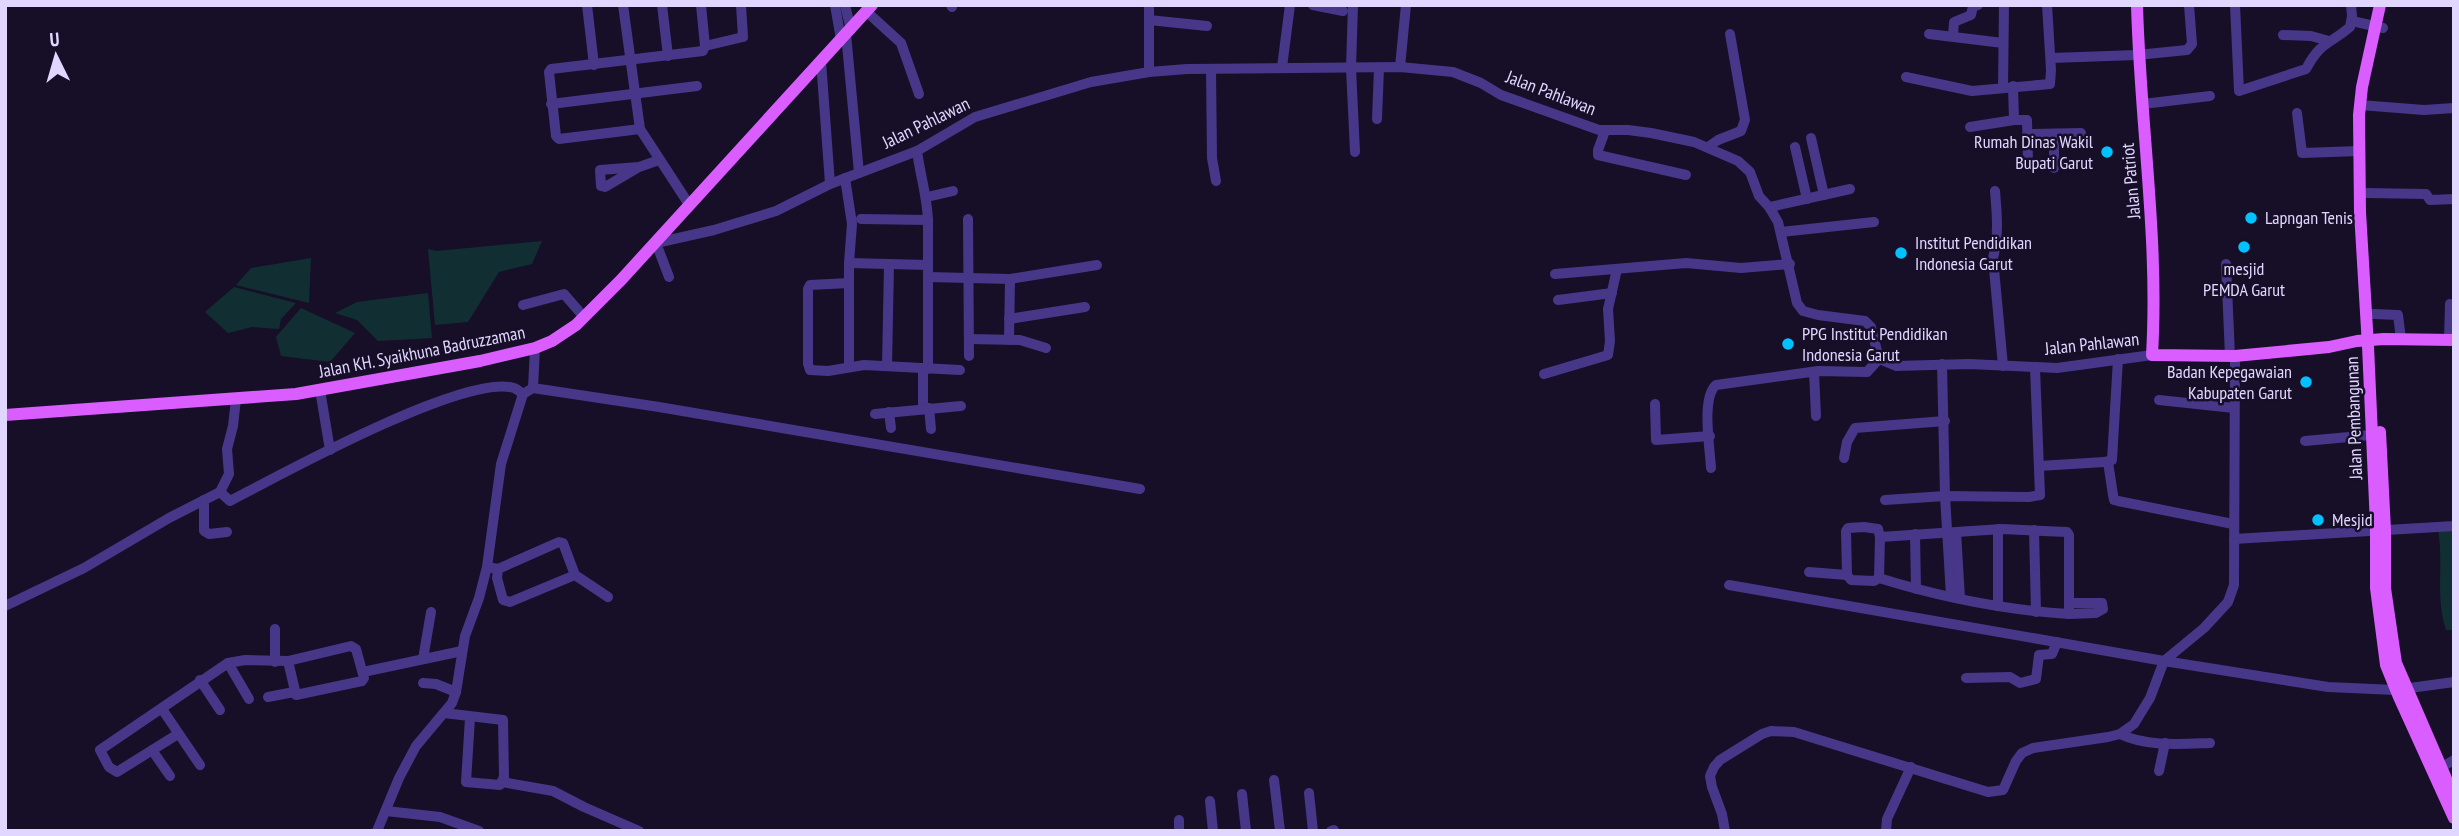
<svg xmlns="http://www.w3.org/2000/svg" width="2459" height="836" viewBox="0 0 2459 836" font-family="'PT Sans Narrow',sans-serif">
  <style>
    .green { fill: #112f32 }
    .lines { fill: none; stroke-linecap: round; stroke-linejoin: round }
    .minor { stroke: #463789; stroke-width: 10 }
    .major { stroke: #d95dff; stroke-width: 12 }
    .poi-dot { fill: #02c1ff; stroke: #170e28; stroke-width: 2.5 }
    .labels { text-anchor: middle; stroke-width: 5; stroke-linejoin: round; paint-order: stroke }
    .street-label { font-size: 18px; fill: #e0d6ff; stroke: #170e28 }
    .poi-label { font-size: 18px; fill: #e0d6ff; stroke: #170e28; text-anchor: start }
  </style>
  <rect width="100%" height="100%" fill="#170e28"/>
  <g class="green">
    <path d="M542 241 532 264 499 272 468 322 435 325 428 249 436 251Z"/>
    <path d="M311 258 309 303 236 285 251 268Z"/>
    <path d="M234 287 296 303 281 319 279 329 252 327 228 333 205 312Z"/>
    <path d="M428 293 432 338 378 341 357 320 335 313 357 302Z"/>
    <path d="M301 308 355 333 330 362 281 356 276 337Z"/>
    <path d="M2438 530H2454V630H2446C2435 597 2444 564 2438 530Z"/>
  </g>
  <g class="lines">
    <g class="minor">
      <path d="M587 5 594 65"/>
      <path d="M623 5 640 129 690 206"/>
      <path d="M662 5 668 56"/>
      <path d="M835 5 841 40"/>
      <path d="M845 5 851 30"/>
      <path d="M951 5 952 7"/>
      <path d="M1313 5 1343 11"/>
      <path d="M1353 5 1351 68 1355 152"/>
      <path d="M2235 5 2239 91 2306 69C2321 41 2329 45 2350 27L2352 16 2351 5"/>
      <path d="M867 12 901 43 919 94"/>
      <path d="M1149 20 1207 26"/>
      <path d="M2352 21 2383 28"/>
      <path d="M846 34 859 173"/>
      <path d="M1929 34 2003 43"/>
      <path d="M2283 35 2311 36 2329 41"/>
      <path d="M1953 36 1954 22 1971 15 1973 6 1978 5"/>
      <path d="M705 46 743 37 741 5"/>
      <path d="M2051 58 2137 55 2187 50 2192 44 2189 5"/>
      <path d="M821 61 830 184"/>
      <path d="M1282 67 1290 5"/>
      <path d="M1400 67 1406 5"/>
      <path d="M1211 69 1212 158 1216 181"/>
      <path d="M1149 72V5"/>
      <path d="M1906 77 1972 91 2050 84 2051 70 2047 5"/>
      <path d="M2003 88 2004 5"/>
      <path d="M551 104 697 86"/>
      <path d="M2143 104 2210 96"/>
      <path d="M2360 105 2424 110 2454 108"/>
      <path d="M2297 113 2302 153 2359 151"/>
      <path d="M1377 119 1379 68"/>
      <path d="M2014 120H2027L2028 162"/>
      <path d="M1970 127 2014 120 2013 86"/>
      <path d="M640 129 559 139 556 136 549 72 551 69 703 51 705 46 701 5"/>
      <path d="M1605 131 1598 150V155L1686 175"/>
      <path d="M2028 134 2081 133"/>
      <path d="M1811 138 1824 195"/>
      <path d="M1708 147 1718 140 1741 131 1745 120 1730 34"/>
      <path d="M1795 147 1807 199"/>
      <path d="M917 151C920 174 927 196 928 220V369"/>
      <path d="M639 167 600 170 601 186 605 187 639 167 659 160"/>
      <path d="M2054 168V134"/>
      <path d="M845 178 852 224 849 263V367"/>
      <path d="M1995 191C1997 214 1999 236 1993 258L2003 366"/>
      <path d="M2367 193 2426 194 2430 200 2454 199"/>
      <path d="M927 197 953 191"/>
      <path d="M1770 207 1850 189"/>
      <path d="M861 219 928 220"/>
      <path d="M968 219 969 356"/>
      <path d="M1781 232 1874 222"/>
      <path d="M849 263 928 265"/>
      <path d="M2226 264 2230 356"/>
      <path d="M1555 274 1686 263 1741 268 1790 264"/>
      <path d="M669 277 656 243 714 230 776 211 830 184 917 151 975 117 1091 82 1149 72 1187 69 1400 67 1453 72 1481 83 1501 95 1599 130H1628L1651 133 1694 142 1738 161 1750 172 1759 196 1769 207 1778 222 1797 303 1803 311 1818 315 1865 321 1871 327 1879 359 1896 366 1969 364 2057 368 2152 355"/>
      <path d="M928 277 1010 279 1097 265"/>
      <path d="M849 283 810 285 808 289V364L810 370 828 371 864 365 960 370"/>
      <path d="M1558 300 1612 293"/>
      <path d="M523 305 564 294 584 317"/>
      <path d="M2374 314 2398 315 2401 339"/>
      <path d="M1009 319 1085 307"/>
      <path d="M969 339 1020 340 1046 348"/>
      <path d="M1009 340 1010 279"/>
      <path d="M2449 340 2450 304"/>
      <path d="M1942 364 1945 496 1951 596"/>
      <path d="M887 366 889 264"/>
      <path d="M923 369V408"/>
      <path d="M1814 372 1816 416"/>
      <path d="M1544 374 1608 355 1610 341 1608 309 1617 269"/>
      <path d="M533 388 535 348"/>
      <path d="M320 390 330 450"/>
      <path d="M2159 400 2234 408"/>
      <path d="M1655 404 1656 440 1710 436"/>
      <path d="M929 408 931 429"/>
      <path d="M889 412 891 428"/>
      <path d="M875 414 961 406"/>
      <path d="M2305 441 2371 435"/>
      <path d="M1844 458 1847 442 1855 428 1945 421"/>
      <path d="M2108 462 2113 495 2114 500 2118 501 2233 524"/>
      <path d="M2039 466 2104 462 2112 460 2118 359"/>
      <path d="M1711 468C1710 448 1701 398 1716 385L1818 371 1867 372 1879 359"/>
      <path d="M220 492 230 501C280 475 465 373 514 388 517 389 520 392 523 394"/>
      <path d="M204 500V531L209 534 227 532"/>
      <path d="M1885 500 1945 496 2029 497 2040 495 2035 368"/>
      <path d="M1864 527 1878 529 1880 537 1879 578 1874 581 1851 580 1847 575 1846 531 1848 528Z"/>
      <path d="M2034 530 2036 612"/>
      <path d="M1956 532 1960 598"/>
      <path d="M1915 534 1916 589"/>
      <path d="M2234 539 2454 526"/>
      <path d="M487 567 498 569 559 542 563 543 575 575 608 597"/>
      <path d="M498 569 497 578 503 600 510 602 575 575"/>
      <path d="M1809 572 1847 575"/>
      <path d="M1879 578C1940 597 2006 610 2069 614V535L2067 532 2002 529 1880 537"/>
      <path d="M1729 585 2164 661 2328 687 2395 690 2454 682"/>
      <path d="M5 606 84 568 169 518 220 492 229 474 227 449 233 426 236 399"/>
      <path d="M1998 606V529"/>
      <path d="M2069 614 2096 613 2103 609 2102 603H2070"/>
      <path d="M275 629V662"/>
      <path d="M351 646 356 649 364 678 362 681 296 695 288 661Z"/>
      <path d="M423 659 431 612"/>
      <path d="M228 663 249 699"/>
      <path d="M363 672 462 651"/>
      <path d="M1966 678 2010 677 2020 683 2036 679 2039 655 2052 654 2057 642"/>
      <path d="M200 680 220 710"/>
      <path d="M423 683 436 684 456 692"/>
      <path d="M268 697 294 692"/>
      <path d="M162 709 200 765"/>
      <path d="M444 713 503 720 504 777 500 785 466 782 470 718"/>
      <path d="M178 734 117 772 109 767 100 750 228 663 245 660 288 661"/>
      <path d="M2120 734C2147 747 2181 744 2210 743"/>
      <path d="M152 750 170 776"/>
      <path d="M2440 768 2454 760"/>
      <path d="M2159 771 2165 743"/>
      <path d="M1274 780 1280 831"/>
      <path d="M502 782 553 791 584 807 639 831"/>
      <path d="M1309 793 1313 831"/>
      <path d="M1242 794 1246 831"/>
      <path d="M1210 801 1213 831"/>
      <path d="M386 811 440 817 479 831"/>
      <path d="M1179 820V831"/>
      <path d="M377 831 399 778 416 746 452 703 456 692 465 636 479 598 487 567 501 464 523 394 533 388 659 407 1140 489"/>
      <path d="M1331 831 1334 830"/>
      <path d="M1725 831 1722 814 1712 787 1710 776 1714 767 1720 760 1762 734 1771 731 1794 732 1988 792 2003 790 2016 761 2022 753 2033 748 2108 737 2120 734 2134 724 2150 698 2164 661 2204 628 2228 602 2234 585 2235 356"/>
      <path d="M1886 831 1887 819 1911 767"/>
    </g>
    <g class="major">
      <path d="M2137 5C2140 122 2159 238 2152 355L2235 356 2329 347 2357 341 2384 339 2454 340"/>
      <path d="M2380 5 2362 87 2359 115 2360 212 2368 346 2376 525V588L2386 665 2399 697 2454 818"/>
      <path d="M5 415 296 394 480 361 535 348 552 341 576 325 621 280 872 5"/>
      <path d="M2380 432 2385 530V588L2396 663 2454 797"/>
    </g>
  </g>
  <g class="poi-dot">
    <circle cx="2107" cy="152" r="7"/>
    <circle cx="2251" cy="218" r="7"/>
    <circle cx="2244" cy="247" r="7"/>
    <circle cx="1901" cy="253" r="7"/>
    <circle cx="1788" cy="344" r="7"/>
    <circle cx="2306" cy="382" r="7"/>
    <circle cx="2318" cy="520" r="7"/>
  </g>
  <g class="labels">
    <g class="street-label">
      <text transform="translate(1551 93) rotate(21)" y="6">Jalan Pahlawan</text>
      <text transform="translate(926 123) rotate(-26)" y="6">Jalan Pahlawan</text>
      <text transform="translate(2131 181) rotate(-95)" y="6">Jalan Patriot</text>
      <text transform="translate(2092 344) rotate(-6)" y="6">Jalan Pahlawan</text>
      <text transform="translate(422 352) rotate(-11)" y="6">Jalan KH. Syaikhuna Badruzzaman</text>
      <text transform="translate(2354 418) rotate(-92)" y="6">Jalan Pembangunan</text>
    </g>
    <g class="poi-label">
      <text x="2093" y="148" text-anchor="end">Rumah Dinas Wakil<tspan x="2093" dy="21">Bupati Garut</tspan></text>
      <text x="2265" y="224">Lapngan Tenis</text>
      <text x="1915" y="249">Institut Pendidikan<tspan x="1915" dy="21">Indonesia Garut</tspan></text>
      <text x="2244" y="275" text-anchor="middle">mesjid<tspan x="2244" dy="21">PEMDA Garut</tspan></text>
      <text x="1802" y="340">PPG Institut Pendidikan<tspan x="1802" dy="21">Indonesia Garut</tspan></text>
      <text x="2292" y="378" text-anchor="end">Badan Kepegawaian<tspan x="2292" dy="21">Kabupaten Garut</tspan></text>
      <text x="2332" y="526">Mesjid</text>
    </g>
  </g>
  <rect width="2459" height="836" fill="none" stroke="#e0d6ff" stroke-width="14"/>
  <g transform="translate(56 56) rotate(355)" stroke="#170e28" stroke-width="5" paint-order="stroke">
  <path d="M0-5L12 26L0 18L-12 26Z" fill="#e0d6ff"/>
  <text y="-10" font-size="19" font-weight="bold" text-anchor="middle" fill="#e0d6ff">U</text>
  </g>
</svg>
